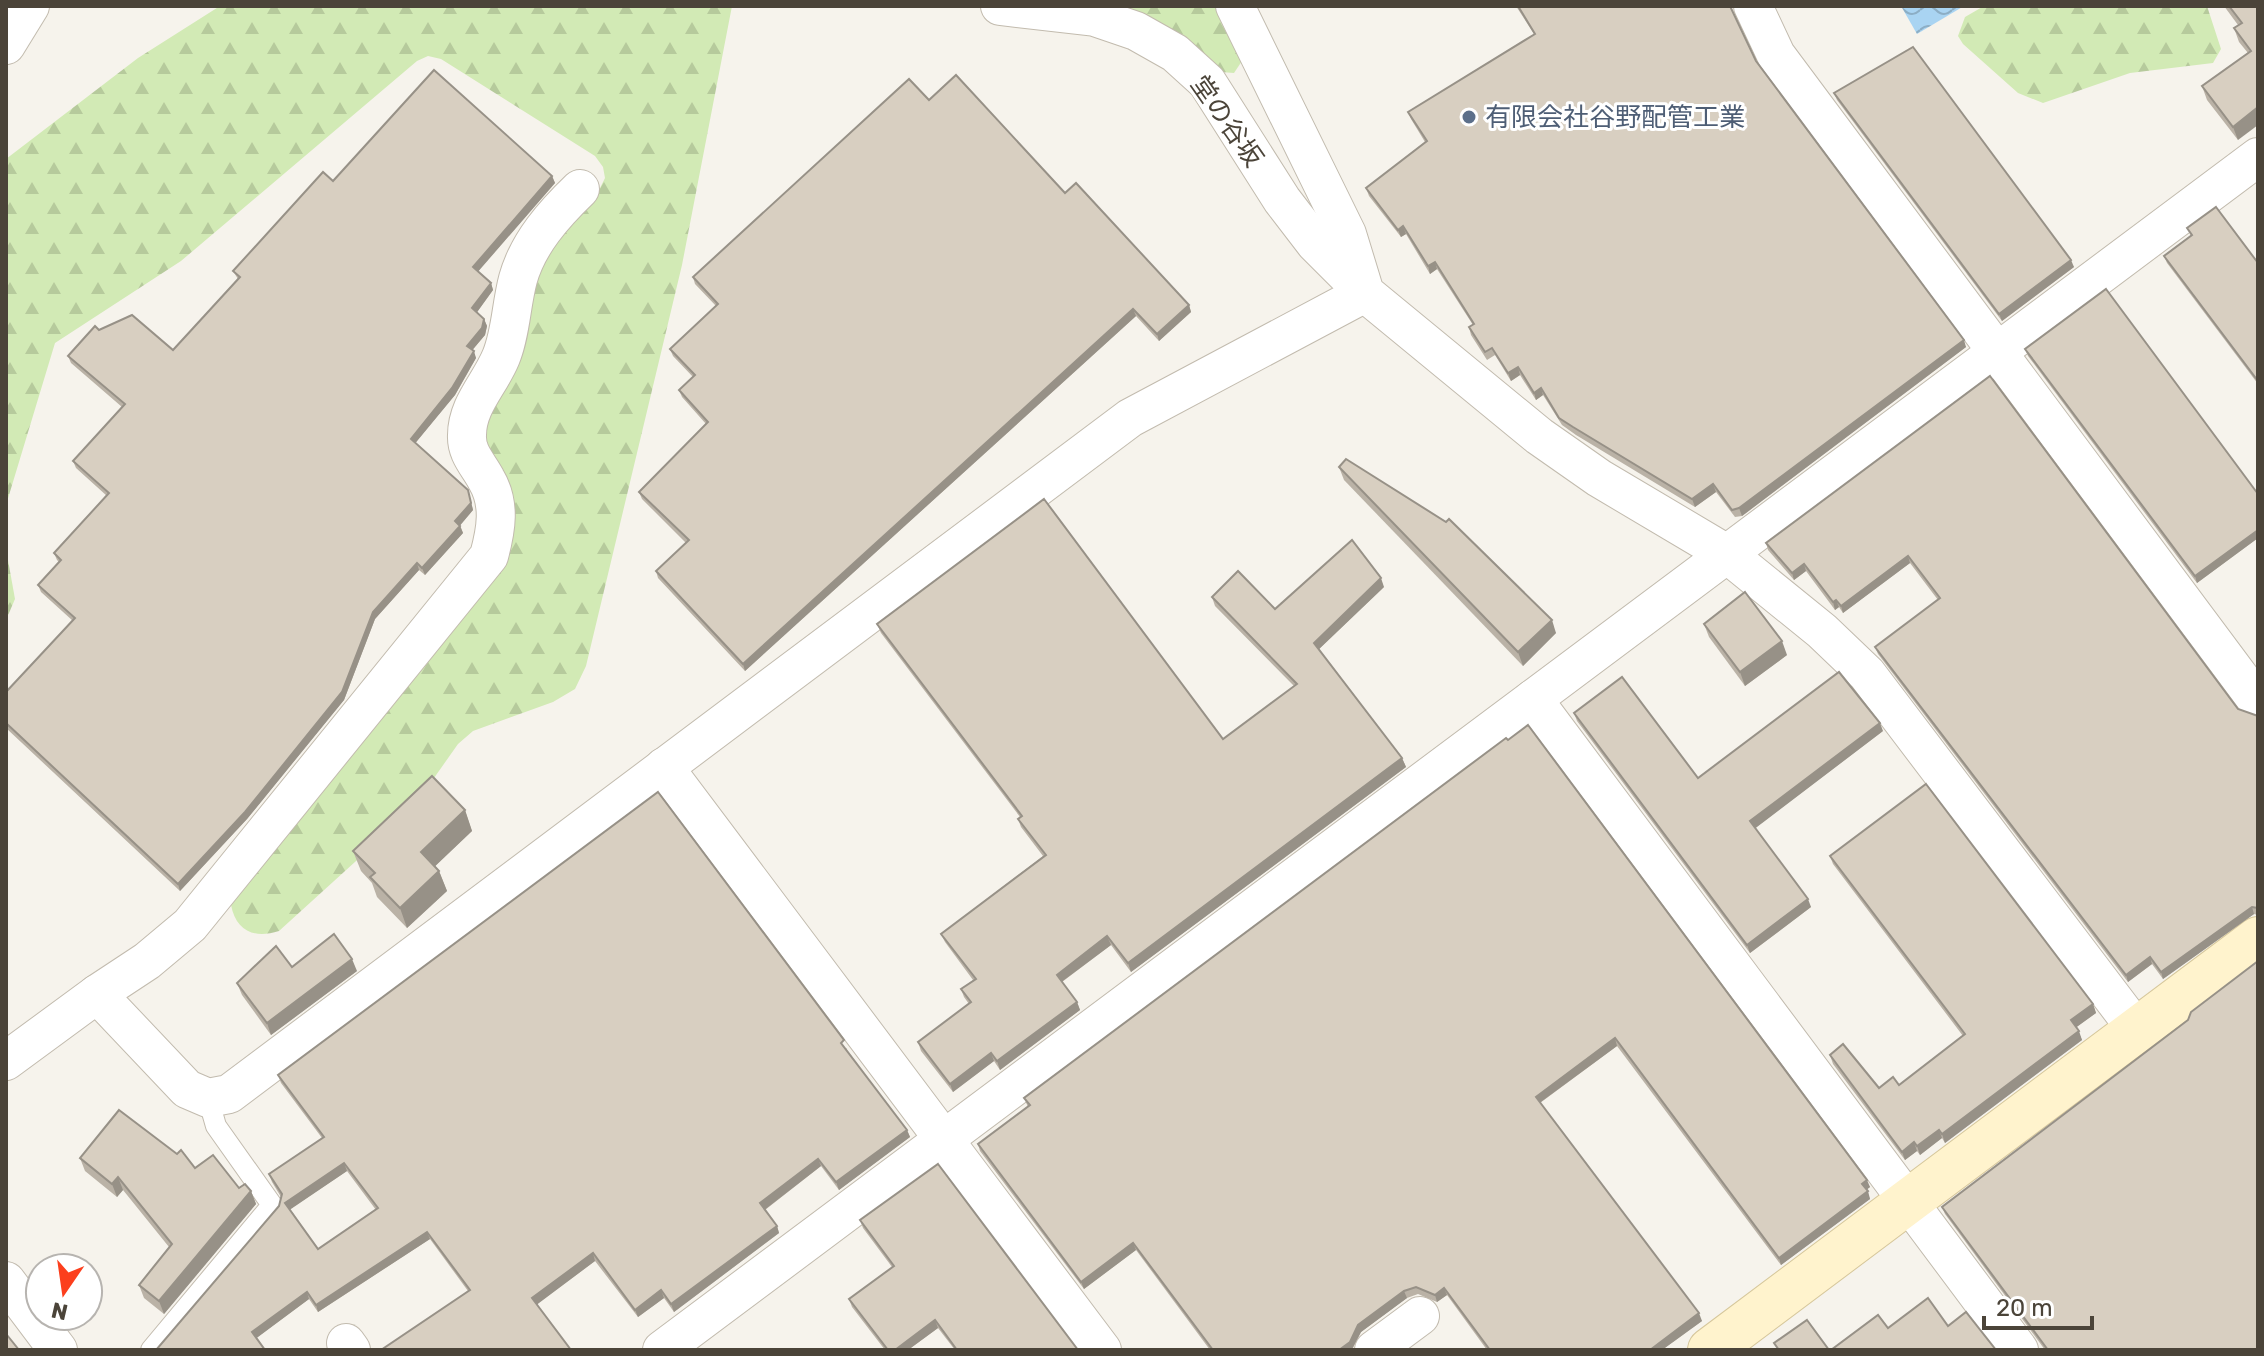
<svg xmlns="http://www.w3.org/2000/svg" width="2264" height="1356" viewBox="0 0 2264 1356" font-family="Rubik,'Noto Sans JP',sans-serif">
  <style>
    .forest { fill: url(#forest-firs) }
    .water { fill: url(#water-waves) }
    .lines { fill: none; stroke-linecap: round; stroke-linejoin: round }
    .lane-casing { stroke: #c2bbae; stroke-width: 22 }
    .street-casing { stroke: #c2bbae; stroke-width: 40 }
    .secondary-casing { stroke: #d6c79b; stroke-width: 46 }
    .lane { stroke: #fff; stroke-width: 20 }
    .street { stroke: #fff; stroke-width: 38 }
    .secondary { stroke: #fff3cd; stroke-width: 44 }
    .wall { fill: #bab2a6; fill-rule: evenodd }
    .shaded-wall { fill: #979187 }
    .building { fill: #d8cfc1; stroke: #979187; stroke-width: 2; fill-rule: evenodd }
    .service-dot { fill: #5c6f8a; stroke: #fff; stroke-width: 3 }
    .labels { text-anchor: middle; stroke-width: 6; stroke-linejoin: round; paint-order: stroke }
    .service-label { font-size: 26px; fill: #4e5e75; stroke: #fff; text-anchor: start }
    .street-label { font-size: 26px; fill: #4b4439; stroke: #fff }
  </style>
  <defs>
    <pattern id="forest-firs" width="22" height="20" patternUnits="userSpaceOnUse" patternTransform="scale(2)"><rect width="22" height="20" fill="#d2eab5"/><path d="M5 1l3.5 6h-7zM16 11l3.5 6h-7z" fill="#b6ca9c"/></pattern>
    <pattern id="water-waves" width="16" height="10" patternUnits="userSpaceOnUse" patternTransform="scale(2)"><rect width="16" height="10" fill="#a9d4f2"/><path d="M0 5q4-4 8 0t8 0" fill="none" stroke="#8caec5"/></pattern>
  </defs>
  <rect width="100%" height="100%" fill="#f6f3ec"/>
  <g class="forest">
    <path d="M220 6H732L682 265 586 666 575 689 553 702 473 731 458 744 410 812 279 931C254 939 236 931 231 905L485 585 480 437 531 281 570 217 599 190 605 178 603 167 595 156 441 59 428 56 417 61 181 261 55 343 6 505V159L138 58Z"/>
    <path d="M1105 6H1220L1242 61 1234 73 1221 72Z"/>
    <path d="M1984 6H2207L2221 49 2213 63 2130 73 2043 103 2018 93 1963 44 1958 36 1965 17Z"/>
    <path d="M6 549 15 599 6 620Z"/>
  </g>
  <path class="water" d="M1901 6H1964L1917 34Z"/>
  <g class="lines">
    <defs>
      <path id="lane" d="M151 1350 272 1205 216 1126 208 1098"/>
      <g id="street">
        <path d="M1235 6 1347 234 1365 293 1539 436 1599 478 1727 554 1822 631 1867 674 2137 1030"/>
        <path d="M1753 6 1776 55 2258 702"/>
        <path d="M6 45 30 6"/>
        <path d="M1533 699 2019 1350"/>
        <path d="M664 767 1102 1350"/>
        <path d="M97 994 147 961 190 925 489 556C496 530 501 504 486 479 478 464 466 453 467 435 467 405 490 384 501 357 511 333 511 305 518 279 528 243 554 214 580 189"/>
        <path d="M6 1061 97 994 187 1089 208 1098 229 1094 1130 418 1365 293 1315 243 1282 200 1207 82 1175 53 1136 31 1095 17 1000 6"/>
        <path d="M6 1281 58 1350"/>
        <path d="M346 1343 351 1350"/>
        <path d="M662 1350 2258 157"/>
        <path d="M1374 1350 1420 1316"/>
      </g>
      <path id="secondary" d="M1710 1350 2258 939"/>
    </defs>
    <use href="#lane" class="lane-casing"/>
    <use href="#street" class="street-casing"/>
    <use href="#secondary" class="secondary-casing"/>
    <use href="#lane" class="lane"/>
    <use href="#street" class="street"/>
    <use href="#secondary" class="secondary"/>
  </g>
  <g class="wall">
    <path d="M1516 6H1730L1756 61 1966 347 1742 516 1735 517 1716 492 1695 507 1576 435 1562 425 1543 395 1536 400 1520 375 1511 381 1495 355 1487 360 1471 335 1469 327 1473 325 1437 269 1430 274 1406 234 1401 237 1369 196 1366 188 1425 142 1411 119 1408 112 1534 34Z"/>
    <path d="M2224 6H2258L2238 140 2207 100 2202 86 2248 53 2239 42 2234 28 2238 25Z"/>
    <path d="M1834 93 2074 267 2002 321 1837 100Z"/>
    <path d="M929 100 1065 193 1189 305 1191 312 1159 341 1136 316 745 671 658 578 656 571 686 543 642 499 639 492 706 424 682 397 679 390 693 377 673 356 670 349 716 306 695 284 693 277Z"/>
    <path d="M552 176 555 183 478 271 491 283 493 290 477 312 484 319 487 326 485 335 472 350 476 358 455 395 415 443 468 490 473 510 460 525 463 533 425 575 419 570 375 619 344 700 247 819 180 891 6 728V692L73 621 41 592 38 585 59 562 57 560 54 553 107 496 76 468 73 461 122 407 71 363 68 356 99 330 173 350 238 279 233 271 333 181Z"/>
    <path d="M2187 228 2258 263V384L2167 263 2164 256 2191 236Z"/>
    <path d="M2025 349 2258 494V538L2197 583 2028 356Z"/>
    <path d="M1990 376 2238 709 2258 716V915L2254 914 2163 979 2152 964 2128 982 1878 654 1875 647 1938 600 1910 563 1843 613 1839 607 1835 610 1806 571 1794 580 1768 550 1766 543Z"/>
    <path d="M1339 467 1556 633 1523 666 1344 480Z"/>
    <path d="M1384 587 1319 649 1402 758 1406 767 1131 972 1111 945 1062 982 1077 1002 1080 1010 1000 1070 994 1061 953 1092 921 1051 918 1042 969 1004 964 997 961 989 973 980 945 942 941 934 1043 856 1021 827 1018 819 1020 817 881 633 877 624 1223 739 1294 686 1215 606 1212 597 1275 609Z"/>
    <path d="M1704 624 1787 655 1745 686 1709 637Z"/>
    <path d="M1574 713 1698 778 1883 731 1755 828 1811 907 1750 953 1577 721Z"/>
    <path d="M1506 738 1870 1187 1866 1190 1870 1199 1781 1265 1617 1046 1540 1103 1702 1321 1662 1350H1487L1447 1295 1437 1302 1418 1294 1407 1298 1361 1332 1352 1350H1210L1136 1250 1084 1289 980 1151 978 1144 1028 1107 1024 1098Z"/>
    <path d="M465 810 472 831 435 866 439 871 447 891 407 928 377 897 372 883 361 871 353 851Z"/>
    <path d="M1830 856 2093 1004 2096 1013 2076 1027 2082 1040 1945 1143 1942 1138 1920 1155 1917 1151 1905 1160 1833 1064 1830 1055 1879 1088 1899 1085 1963 1036 1833 864Z"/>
    <path d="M292 967 357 971 271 1035 242 995 237 983Z"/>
    <path d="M2188 1020 2258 1350H2045L1945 1214 1942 1207Z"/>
    <path d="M847 1048 846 1049 907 1130 910 1137 839 1190 821 1166 765 1210 777 1226 779 1233 674 1312 664 1298 638 1317 595 1261 537 1304 468 1291 430 1239 318 1312 309 1299 256 1338 156 1350 279 1206 281 1197 272 1182 269 1174 322 1138 281 1083 278 1075ZM347 1171 376 1210 318 1249 290 1209Z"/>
    <path d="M80 1158 195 1168 239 1188 251 1191 256 1204 164 1314 144 1298 139 1285 169 1247 123 1190 117 1197 85 1171Z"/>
    <path d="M860 1220 1078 1350H955L938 1328 908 1350H885L852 1307 849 1299 892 1267 863 1228Z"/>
  </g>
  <g class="shaded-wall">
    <path d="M2258 107V125L2238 140 2233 127Z"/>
    <path d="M552 176 555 183 476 274 473 267Z"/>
    <path d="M1403 226 1406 234 1401 237 1398 230Z"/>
    <path d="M2071 260 2074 267 2002 321 1999 314Z"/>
    <path d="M1435 262 1437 269 1430 274 1428 266Z"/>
    <path d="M491 283 493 290 475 315 472 308Z"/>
    <path d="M1189 305 1191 312 1159 341 1157 334Z"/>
    <path d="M1133 309 1136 316 745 671 743 664Z"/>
    <path d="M484 319 487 326 485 335 470 353 467 346Z"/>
    <path d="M1964 340 1966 347 1742 516 1739 508Z"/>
    <path d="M474 351 476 358 455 395 413 446 411 439Z"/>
    <path d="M1518 367 1520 375 1511 381 1508 373Z"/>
    <path d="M1541 388 1543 395 1536 400 1534 393Z"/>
    <path d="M1713 484 1716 492 1695 507 1692 499Z"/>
    <path d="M468 490 473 510 458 528 455 521Z"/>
    <path d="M460 526 463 533 425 575 422 568Z"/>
    <path d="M2258 530V538L2197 583 2195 576Z"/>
    <path d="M1908 556 1910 563 1843 613 1841 606Z"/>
    <path d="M417 563 419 570 375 619 344 700 247 819 180 891 178 884 373 612Z"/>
    <path d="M1804 564 1806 571 1794 580 1792 573Z"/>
    <path d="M1381 578 1384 587 1317 651 1314 643Z"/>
    <path d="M1836 600 1839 607 1835 610 1833 602Z"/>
    <path d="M1552 620 1556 633 1523 666 1518 652Z"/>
    <path d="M1782 641 1787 655 1745 686 1740 672Z"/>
    <path d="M1880 723 1883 731 1753 830 1750 821Z"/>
    <path d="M1402 758 1406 767 1131 972 1128 963Z"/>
    <path d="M465 810 472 831 429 872 421 852Z"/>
    <path d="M439 871 447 891 407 928 400 908Z"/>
    <path d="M1808 899 1811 907 1750 953 1747 945Z"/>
    <path d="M2252 907 2254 914 2163 979 2161 972Z"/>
    <path d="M1107 936 1111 945 1060 983 1057 975Z"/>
    <path d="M2150 957 2152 964 2128 982 2126 975Z"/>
    <path d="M352 959 357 971 271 1035 267 1023Z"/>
    <path d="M1077 1002 1080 1010 1000 1070 997 1061Z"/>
    <path d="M2093 1004 2096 1013 2074 1029 2071 1020Z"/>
    <path d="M2079 1031 2082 1040 1945 1143 1942 1134Z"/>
    <path d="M1615 1038 1617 1046 1538 1104 1536 1097Z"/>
    <path d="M991 1053 994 1061 953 1092 950 1084Z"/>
    <path d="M907 1130 910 1137 839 1190 836 1182Z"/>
    <path d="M1939 1130 1942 1138 1920 1155 1917 1146Z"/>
    <path d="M1914 1142 1917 1151 1905 1160 1902 1152Z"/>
    <path d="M818 1159 821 1166 763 1211 760 1203Z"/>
    <path d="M344 1163 347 1171 288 1211 285 1203Z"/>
    <path d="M118 1177 123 1190 117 1197 112 1184Z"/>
    <path d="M1867 1180 1870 1187 1865 1191 1862 1184Z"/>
    <path d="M251 1191 256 1204 164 1314 159 1301Z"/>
    <path d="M1868 1191 1870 1199 1781 1265 1779 1258Z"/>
    <path d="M777 1226 779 1233 674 1312 671 1304Z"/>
    <path d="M427 1232 430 1239 318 1312 316 1305Z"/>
    <path d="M1133 1243 1136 1250 1084 1289 1081 1282Z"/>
    <path d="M593 1253 595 1261 535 1306 532 1298Z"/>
    <path d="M1444 1288 1447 1295 1437 1302 1435 1295Z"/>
    <path d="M661 1290 664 1298 638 1317 635 1310Z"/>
    <path d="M1404 1291 1407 1298 1361 1332 1352 1349 1339 1350 1358 1325Z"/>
    <path d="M307 1292 309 1299 254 1340 252 1332Z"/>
    <path d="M1699 1313 1702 1321 1662 1350H1650Z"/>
    <path d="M935 1320 938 1328 908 1350H895Z"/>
  </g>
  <g class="building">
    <path d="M1518 6H1730L1756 61 1964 340 1739 508 1732 510 1713 484 1692 499 1573 427 1559 418 1541 388 1534 393 1518 367 1508 373 1492 348 1485 352 1469 327 1474 324 1435 262 1428 266 1403 226 1398 230 1366 188 1427 141 1408 112 1535 34Z"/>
    <path d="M2229 6H2258V107L2233 127 2202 86 2251 51 2234 28 2242 23Z"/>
    <path d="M1913 47 2071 260 1999 314 1834 93Z"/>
    <path d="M434 70 552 176 473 267 491 283 472 308 484 319 482 328 467 346 474 351 452 388 411 439 468 490 471 503 455 521 460 526 422 568 417 563 373 612 342 692 245 812 178 884 6 723V692L75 618 38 585 61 560 54 553 109 493 73 461 125 404 68 356 95 326 99 330 132 315 173 350 240 277 233 271 323 172 333 181Z"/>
    <path d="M956 75 1065 193 1076 183 1189 305 1157 334 1133 309 743 664 656 571 689 540 639 492 708 422 679 390 695 375 670 349 718 304 693 277 909 79 929 100Z"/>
    <path d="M2216 207 2258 263V381L2164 256 2192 235 2187 228Z"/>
    <path d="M2106 289 2258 494V530L2195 576 2025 349Z"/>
    <path d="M1990 376 2238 709 2258 716V908L2252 907 2161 972 2150 957 2126 975 1875 647 1940 598 1908 556 1841 606 1836 600 1833 602 1804 564 1792 573 1766 543Z"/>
    <path d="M1346 459 1446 522 1449 519 1552 620 1518 652 1339 467Z"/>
    <path d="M1044 499 1223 739 1297 684 1212 597 1238 571 1275 609 1352 540 1381 578 1314 643 1402 758 1128 963 1107 936 1057 975 1077 1002 997 1061 991 1053 950 1084 918 1042 971 1002 961 989 976 979 941 934 1046 855 1018 819 1022 816 877 624Z"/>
    <path d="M1745 592 1782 641 1740 672 1704 624Z"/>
    <path d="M1839 672 1880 723 1750 821 1808 899 1747 945 1574 713 1622 677 1698 778Z"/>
    <path d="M1528 725 1867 1180 1862 1184 1868 1191 1779 1258 1615 1038 1536 1097 1699 1313 1650 1350H1490L1444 1288 1435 1295 1416 1287 1404 1291 1358 1325 1350 1342 1339 1350H1213L1133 1243 1081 1282 978 1144 1030 1105 1024 1098 1506 738 1508 740Z"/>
    <path d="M432 776 465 810 421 852 439 871 400 908 370 877 375 873 353 851Z"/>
    <path d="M1926 784 2093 1004 2071 1020 2079 1031 1942 1134 1939 1130 1917 1146 1914 1142 1902 1152 1830 1055 1843 1044 1879 1088 1893 1077 1899 1085 1965 1034 1830 856Z"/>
    <path d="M658 792 844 1040 841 1043 907 1130 836 1182 818 1159 760 1203 777 1226 671 1304 661 1290 635 1310 593 1253 532 1298 571 1350H381L470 1290 427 1232 316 1305 307 1292 252 1332 265 1350H156L279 1206 282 1194 269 1174 324 1137 278 1075ZM344 1163 378 1208 318 1249 285 1203Z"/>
    <path d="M334 934 352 959 267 1023 237 983 276 946 292 967Z"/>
    <path d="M2258 961V1350H2048L1942 1207 2188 1020 2191 1012Z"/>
    <path d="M119 1110 177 1154 181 1150 195 1168 213 1155 239 1188 245 1184 251 1191 159 1301 139 1285 172 1244 118 1177 112 1184 80 1158Z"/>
    <path d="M938 1164 1078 1350H957L935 1320 895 1350H888L849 1299 894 1266 860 1220Z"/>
    <path d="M1928 1298 1948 1326 1966 1312 1996 1350H1831L1878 1315 1888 1328Z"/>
    <path d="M1807 1320 1829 1350H1779L1774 1343Z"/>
    <path d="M7 1335 19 1350H6V1336Z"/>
  </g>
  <circle class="service-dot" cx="1469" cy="117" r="8"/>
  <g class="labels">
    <g class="service-label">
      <text x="1485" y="126">有限会社谷野配管工業</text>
    </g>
    <g class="street-label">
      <text transform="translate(1227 121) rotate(55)" y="9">堂の谷坂</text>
    </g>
  </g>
  <rect width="2264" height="1356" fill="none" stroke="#4b4439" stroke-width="16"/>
  <g transform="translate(64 1292) rotate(193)"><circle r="38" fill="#ffffff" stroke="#b7b4b0" stroke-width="2"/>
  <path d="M0-6L14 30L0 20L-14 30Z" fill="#fc3f1d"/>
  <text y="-12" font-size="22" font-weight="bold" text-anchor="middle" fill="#4b4439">N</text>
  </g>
  <path d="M1984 1316v12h108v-12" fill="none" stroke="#4b4439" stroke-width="4"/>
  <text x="1996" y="1316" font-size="24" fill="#4b4439" stroke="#ffffff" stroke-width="6" paint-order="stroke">20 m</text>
</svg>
